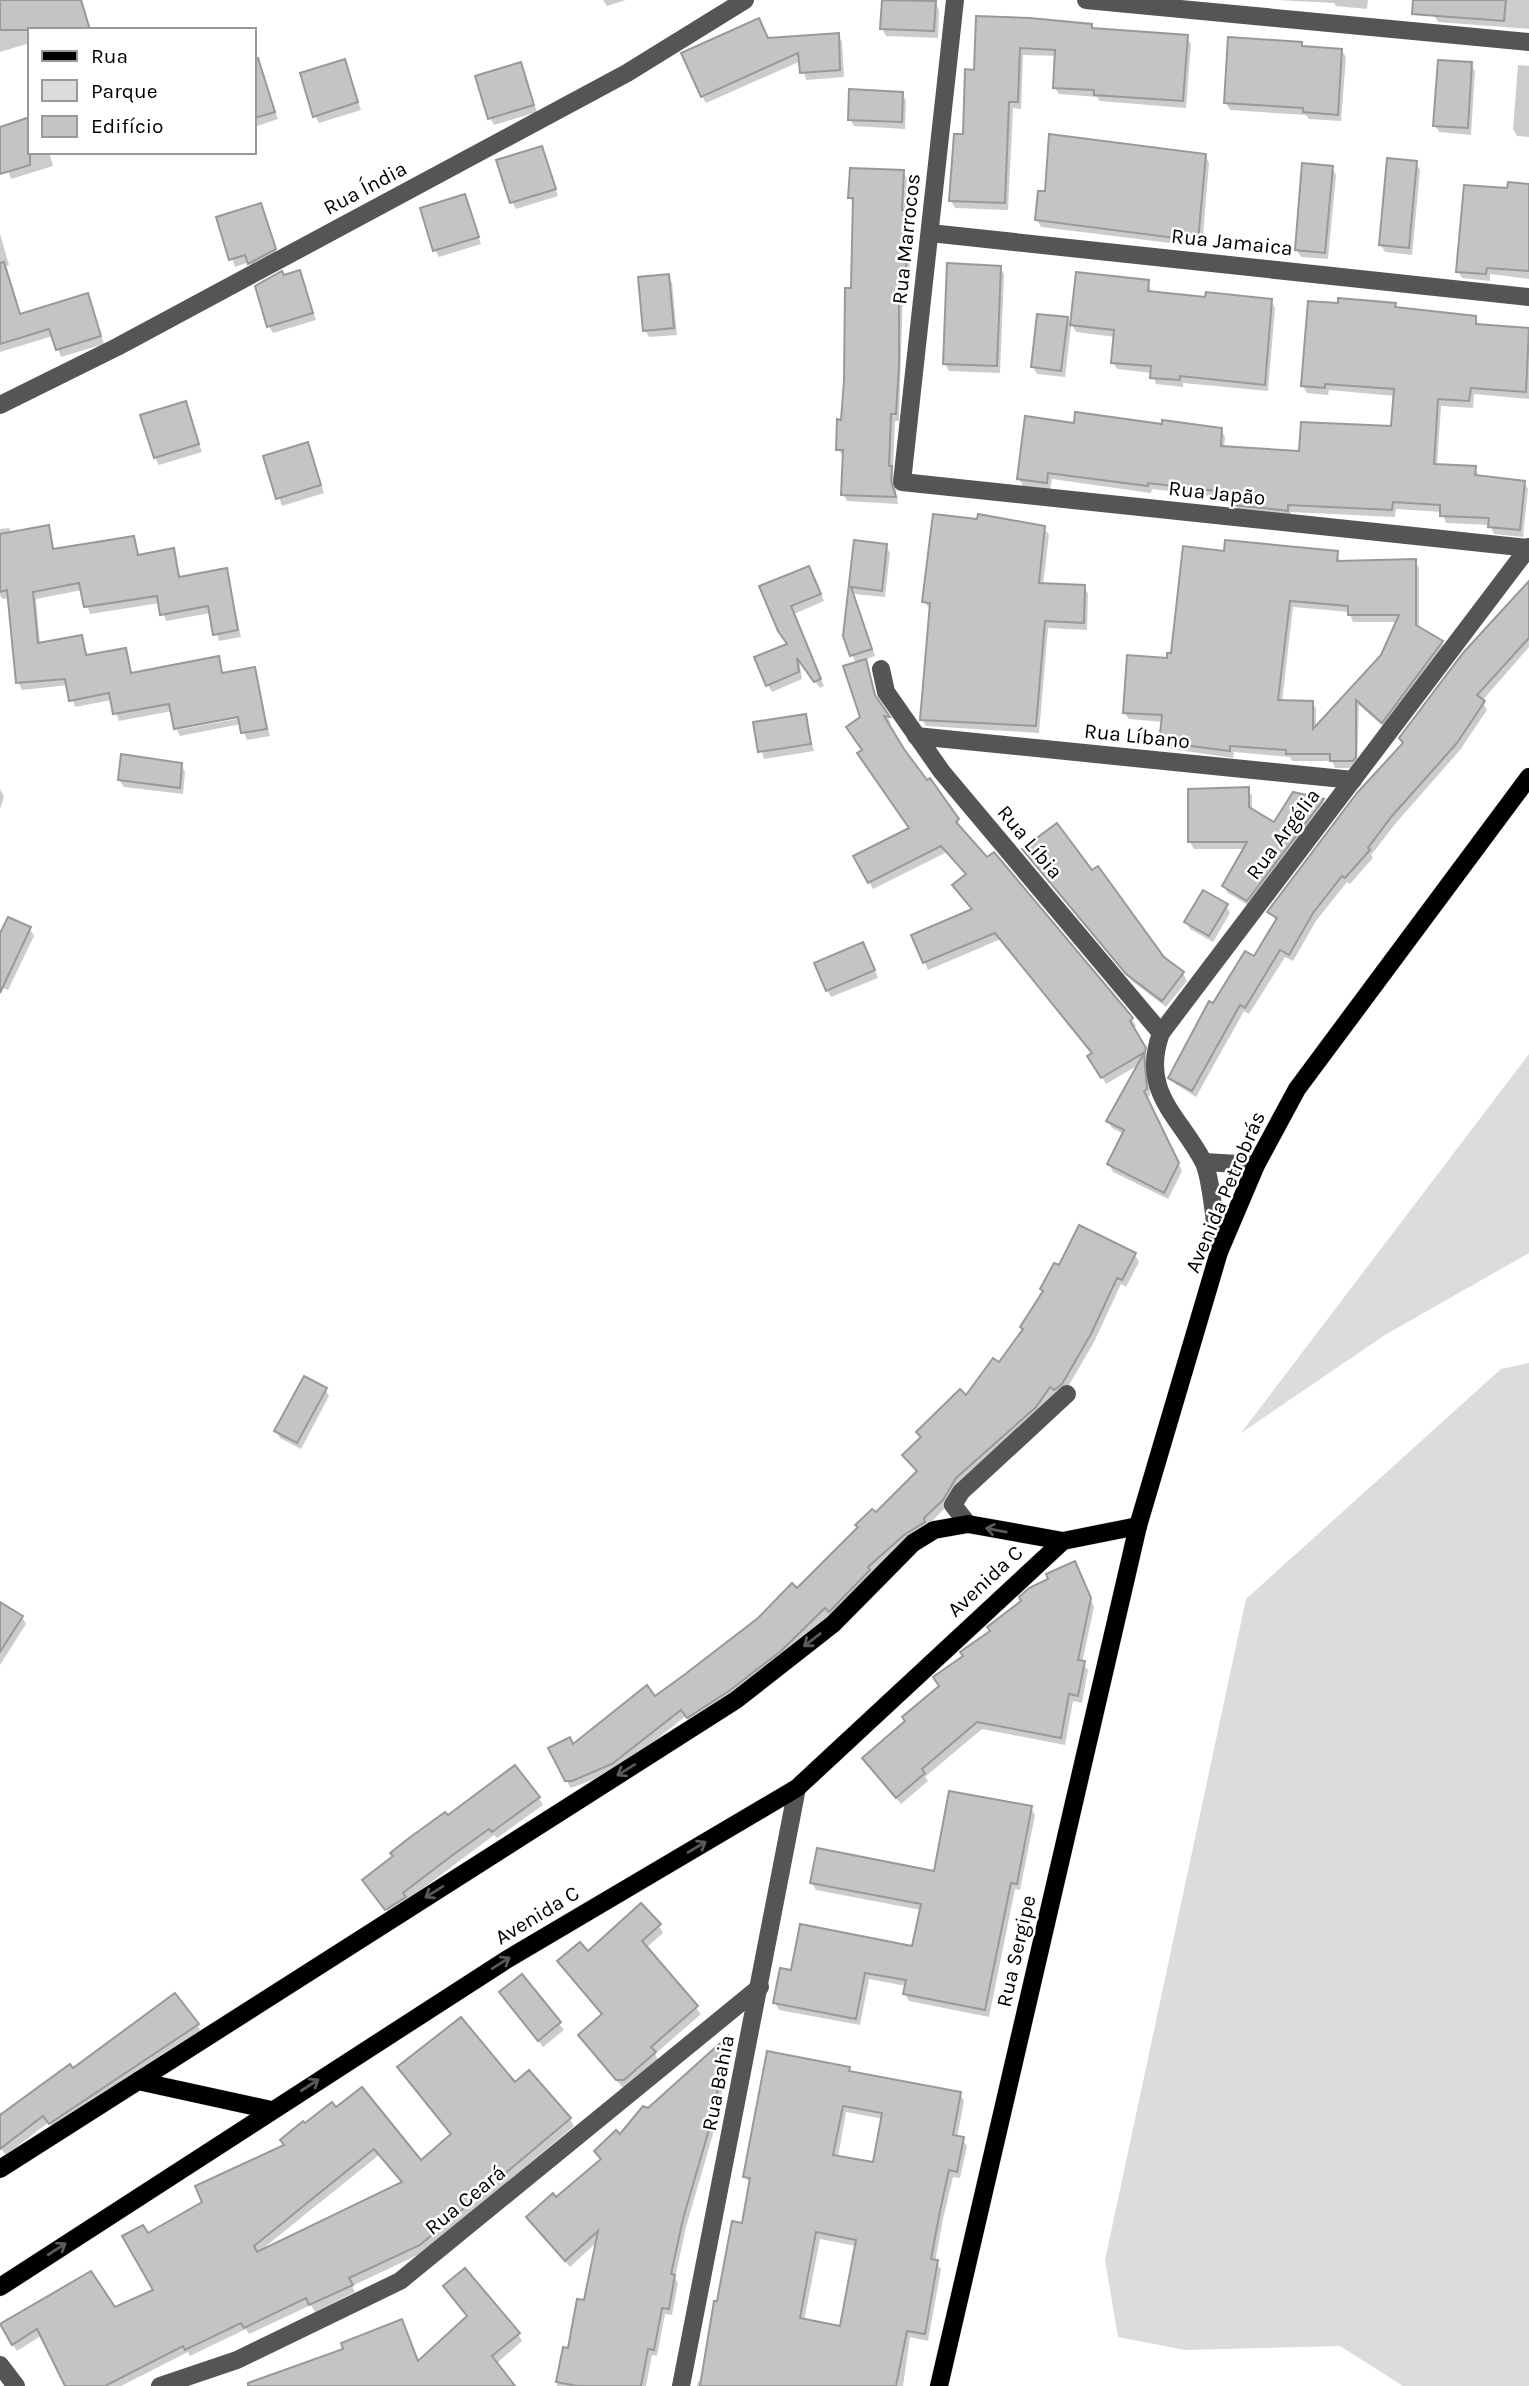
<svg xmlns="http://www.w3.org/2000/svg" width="1529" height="2386" viewBox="0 0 1529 2386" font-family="Karla,sans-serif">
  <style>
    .green { fill: #dcdcdc }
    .shadow { fill: #0003; fill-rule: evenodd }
    .building { fill: #c4c4c4; stroke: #999; stroke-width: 2; fill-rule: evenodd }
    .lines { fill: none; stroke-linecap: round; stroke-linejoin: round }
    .major-casing { stroke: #dbdbdb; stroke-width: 19 }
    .minor { stroke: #555; stroke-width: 18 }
    .major { stroke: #000; stroke-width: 18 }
    .oneway { stroke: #595959 }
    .labels { text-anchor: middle; stroke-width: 5; stroke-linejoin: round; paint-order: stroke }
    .street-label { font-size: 21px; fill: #000; stroke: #fff }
  </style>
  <rect width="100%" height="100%" fill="#fff"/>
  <g class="green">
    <path d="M1529 1054V1253L1385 1335 1241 1433Z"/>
    <path d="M1529 1363V2386H1403L1340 2346 1185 2350 1118 2337 1105 2260 1246 1599 1501 1369Z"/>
  </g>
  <g class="shadow">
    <path d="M0 0H82L91 30H30V43L0 52Z"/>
    <path d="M603 0H626L607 6Z"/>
    <path d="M1277 0H1368L1367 9 1336 6 1334 3Z"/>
    <path d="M1435 0H1529V29L1438 22 1434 15Z"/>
    <path d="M935 3 939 10 938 38 886 36 882 28Z"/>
    <path d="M1030 20 1091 25 1094 30 1186 37 1191 44 1186 108 1100 101 1097 97 1059 94 1054 87 1057 56 1023 55 1021 109 1013 108 1008 210 955 208 951 201 976 72Z"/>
    <path d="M838 35 842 42 844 77 806 80 801 61 706 103 702 96 768 40Z"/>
    <path d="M1301 43 1304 47 1341 50 1346 57 1341 121 1309 119 1306 115 1230 110 1226 103Z"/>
    <path d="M345 61 361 110 319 123 315 116Z"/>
    <path d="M520 64 537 112 494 125 490 118Z"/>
    <path d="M1471 64 1475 71 1471 135 1439 132 1435 125Z"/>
    <path d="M1518 65 1529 66V137L1517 136 1513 129Z"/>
    <path d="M261 71 278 119 254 127V73Z"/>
    <path d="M902 93 906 101 905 129 854 126 850 119Z"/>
    <path d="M0 129 30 152H49L53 166 11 179 0 150Z"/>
    <path d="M541 148 558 196 516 209 512 202Z"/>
    <path d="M1205 155 1209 163 1202 247 1041 227 1037 220Z"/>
    <path d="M1416 163 1420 170 1412 255 1385 252 1381 245Z"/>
    <path d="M1332 167 1336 175 1328 259 1301 257 1296 249Z"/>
    <path d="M903 171 907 179 905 212 910 219V261L909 289H903L899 421H895L893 470 898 504 847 501 843 494 845 457 838 450 843 421 853 290 855 206 850 198Z"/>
    <path d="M1529 186V279L1490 274V281L1462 278 1458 271 1509 190Z"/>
    <path d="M464 196 481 244 439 257 435 250Z"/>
    <path d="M260 205 278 257 253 270 249 262 235 267 218 218Z"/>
    <path d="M0 234 9 265 0 268Z"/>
    <path d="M1000 267 1004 274 1000 373 949 371 945 364Z"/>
    <path d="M299 272 316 320 273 333 269 326 284 276Z"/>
    <path d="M668 276 672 283 677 335 649 337 645 330Z"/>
    <path d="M1148 282 1152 293 1271 301 1275 308 1268 391 1183 383V387L1156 384 1152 373 1117 369 1113 362 1115 337 1076 332 1072 325Z"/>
    <path d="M13 295 21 315 87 295 104 344 61 357 53 336 0 352V299Z"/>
    <path d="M1395 305 1397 309 1475 318 1479 326 1529 330V399L1474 394 1473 408 1441 406 1437 466 1475 467 1479 477 1524 482 1528 489 1523 537 1494 534 1490 525 1446 523 1442 512 1396 509 1395 517 1291 512V518L1238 512 1235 499 1152 489 1151 493 1052 479 1050 490 1023 486 1019 479 1075 425 1221 429 1225 437 1224 448 1301 452 1393 427 1395 396 1329 390 1328 395 1307 393 1303 386Z"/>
    <path d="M1067 319 1071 326 1065 377 1037 374 1033 367Z"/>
    <path d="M185 403 202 452 159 465 155 457Z"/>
    <path d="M307 444 324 493 282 506 265 457Z"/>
    <path d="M48 527 55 551 133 538 140 556 173 550 181 579 226 570 241 637 219 641 211 613 166 621 160 603 90 614 82 590 36 599 40 644 82 636 88 657 125 650 133 675 218 658 224 675 254 669 270 736 247 740 241 724 180 736 177 730 247 717 172 711 119 721 112 700 75 707 68 685 22 690 18 682 9 598 2 599 0 595V529L9 528 12 533Z"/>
    <path d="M1044 528 1049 535 1043 585 1084 586 1088 594 1087 630 1048 628 1039 733 926 726 922 719 931 610 924 602Z"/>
    <path d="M856 542 886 546 890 553 885 597 854 594 875 656 864 660 878 702 891 723H886L927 782 930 780 958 820 960 829 987 859 994 854 1132 1019 1136 1026 1132 1029 1149 1056 1150 1096 1146 1098 1182 1171 1168 1199 1113 1172 1109 1164 1124 1134 1112 1128 1108 1121 1140 1064 1106 1084 1090 1056 1093 1054 1001 939 928 970 913 936 973 911 967 875 947 852 873 889 856 857 910 829 864 751 856 664 845 636Z"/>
    <path d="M1225 553H1337L1341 563 1415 561 1419 568V629L1442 643 1446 650 1386 729 1359 705 1357 768H1335L1332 761H1292L1290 757 1234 752 1233 758 1165 748 1161 741 1163 722 1129 719 1124 712 1172 655ZM1293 607 1349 612 1353 622H1398L1382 656 1316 728V709L1312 702H1282Z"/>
    <path d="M812 575 824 601 794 614 824 686 820 688 799 659 802 679 772 692 768 685 789 645 762 587Z"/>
    <path d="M1529 584V647L1482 701 1487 710 1460 750 1396 823 1371 855 1373 858 1350 884 1347 882 1316 921 1293 961 1285 957 1249 1014 1244 1011 1196 1097 1174 1083 1170 1076 1213 1006 1255 959 1277 922 1269 912Z"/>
    <path d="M805 716 814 751 764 759 755 724Z"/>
    <path d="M181 764 185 772 183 794 124 787 119 780Z"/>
    <path d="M0 789 4 797 0 809Z"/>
    <path d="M1248 789 1252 796V811L1275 824 1323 801 1327 808 1251 907 1228 893 1224 886 1245 849H1194L1190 842Z"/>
    <path d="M1024 850 1092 872 1162 958 1183 973 1187 981 1166 1007 1132 981Z"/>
    <path d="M1226 905 1230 913 1213 942 1190 929 1186 922Z"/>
    <path d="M30 929 34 936 8 990 0 987V938Z"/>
    <path d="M867 952 878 978 831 997 827 990Z"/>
    <path d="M1135 1255 1139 1262 1126 1287 1121 1284 1094 1342 1065 1392 1059 1397 1054 1394 1039 1415 834 1618 830 1614 804 1641 692 1724 686 1716 616 1771 571 1788 566 1780 573 1746 655 1699 797 1590 829 1561 827 1557 918 1473 904 1455 922 1438 918 1432 967 1398 1000 1365 1024 1330 1059 1267Z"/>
    <path d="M325 1389 329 1396 301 1449 280 1438 276 1431Z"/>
    <path d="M1078 1570 1094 1607 1082 1663 1088 1670 1082 1703 1073 1701 1065 1745 982 1729 925 1777 928 1781 901 1804 864 1759Z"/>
    <path d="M0 1608 22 1617 26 1624 0 1665Z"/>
    <path d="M539 1798 543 1805 497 1838 494 1835 406 1901 391 1916 369 1888 447 1817Z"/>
    <path d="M1031 1808 1035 1815 1020 1890 1015 1889 989 2017 909 2001 905 1994 906 1986 869 1979 860 2025 779 2010 775 2003 792 1972 914 1948 921 1910 816 1890 812 1883 935 1873Z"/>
    <path d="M659 1926 663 1933 646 1948 701 2014 655 2054 659 2061 628 2087H622L580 2036 603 2016 564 1968 587 1953Z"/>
    <path d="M521 1976 564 2030 543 2047 501 1993Z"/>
    <path d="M174 1995 202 2032 55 2130 49 2122 6 2155 0 2148V2112L3 2116 72 2070Z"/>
    <path d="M728 2039 731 2045 715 2127 686 2227 675 2278 678 2283 672 2315 665 2314 657 2356 652 2355 646 2386H557L564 2349 569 2350 585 2303 597 2242 570 2267 528 2218 556 2200 602 2160 596 2152 620 2137Z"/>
    <path d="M849 2069 852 2073 960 2094 964 2101 957 2138 962 2139 967 2146 960 2178 953 2177 943 2219 935 2262 941 2269 928 2341 910 2337 903 2386H697L698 2381 702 2382 718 2303 743 2225 751 2184 744 2176ZM846 2112 883 2119 874 2164 838 2157ZM820 2239 856 2246 842 2328 804 2321Z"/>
    <path d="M514 2084 570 2119 574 2126 424 2252 352 2286 355 2292 315 2312 311 2305 249 2334 246 2329 190 2356 188 2352 121 2386H67L42 2335 17 2351 1 2326 114 2310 155 2290 147 2235 204 2202 286 2146 303 2124 421 2162ZM379 2155 403 2184 262 2251 261 2250Z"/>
    <path d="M445 2287 518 2334 522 2341 496 2364 513 2386H254L346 2350 402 2321 419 2363 469 2317Z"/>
  </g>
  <g class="building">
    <path d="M0 0H81L90 30H0Z"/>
    <path d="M882 0 936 1 934 31 880 29Z"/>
    <path d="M1413 0H1506L1504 21 1412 14Z"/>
    <path d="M976 16 1030 18 1092 24V28L1188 35 1183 101 1094 95V90L1053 88 1055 50 1020 48 1018 102H1009L1005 203 949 201 954 134H963L965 69 974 70Z"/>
    <path d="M759 18 768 38 839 33 840 70 800 73 798 53 701 97 681 53Z"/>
    <path d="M1228 37 1302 42V46L1342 49 1338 115 1303 112V108L1224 103Z"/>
    <path d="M258 58 275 112 254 118V59Z"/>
    <path d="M345 59 358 102 313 117 300 73Z"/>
    <path d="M1438 60 1472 62 1468 128 1433 126Z"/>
    <path d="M521 62 534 105 488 119 475 76Z"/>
    <path d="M849 89 903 92 902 122 848 120Z"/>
    <path d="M30 117V165L0 174V127Z"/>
    <path d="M1049 134 1206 154 1198 241 1035 220 1038 191H1045Z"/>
    <path d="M542 146 556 189 510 203 496 160Z"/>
    <path d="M1387 158 1417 161 1409 248 1379 245Z"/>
    <path d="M1302 163 1333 166 1325 253 1295 250Z"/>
    <path d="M850 168 904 170 902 210H907L906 283H899V365L896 414H891L889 466H892L891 481 896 497 841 495 843 450H836L837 419 841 420 844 381 845 288H851L853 198H848Z"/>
    <path d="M1508 182 1529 184V271L1487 268 1486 274 1456 272 1464 185 1507 188Z"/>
    <path d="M465 194 479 237 433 251 420 208Z"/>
    <path d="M261 203 276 249 248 264 245 255 229 260 216 217Z"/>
    <path d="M4 262 20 314 88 293 101 336 56 350 49 329 0 344V263Z"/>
    <path d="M947 263 1001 266 997 366 943 364Z"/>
    <path d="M300 270 313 313 267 327 255 286 282 271 284 275Z"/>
    <path d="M1076 272 1149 280 1148 291 1205 297 1206 292 1272 299 1265 385 1180 376V380L1150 378 1151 366 1111 363 1114 330 1070 325Z"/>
    <path d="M669 274 674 328 643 331 638 277Z"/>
    <path d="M1338 298 1396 303 1395 307 1476 316V324L1529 328 1526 392 1471 388 1469 401 1438 399 1434 464 1476 466 1475 475 1525 481 1520 530 1488 527 1489 518 1440 516V505L1393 502 1392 510 1288 505V511L1281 510 1232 505 1233 493 1148 483V486L1048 473 1047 483 1017 479 1025 416 1074 423 1075 412 1162 424V420L1222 428 1221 446 1299 451 1301 422 1391 426 1394 389 1325 384V388L1301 386 1308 301 1338 303Z"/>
    <path d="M1037 314 1068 317 1061 371 1031 367Z"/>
    <path d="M186 401 199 444 154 458 140 415Z"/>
    <path d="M308 442 321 485 276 499 263 456Z"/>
    <path d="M933 514 977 519 978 514 1045 526 1039 583 1085 585 1084 623 1045 621 1036 726 920 720 930 603 922 602Z"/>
    <path d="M49 525 53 549 134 536 138 555 174 548 179 577 227 568 238 630 213 635 208 606 160 615 157 596 84 607 79 583 33 592 38 643 82 635 86 655 126 648 131 673 219 656 222 673 255 667 267 729 241 733 238 717 174 729 169 704 113 714 109 693 69 701 65 679 16 683 7 590 0 592V534Z"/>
    <path d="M854 540 887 544 882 591 851 587 872 649 850 656 843 636Z"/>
    <path d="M1225 540 1338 551 1337 561 1416 559V625L1443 641 1382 723 1356 700V757L1353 761H1330V754H1286V750L1230 746V751L1159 742 1162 715 1123 713 1127 655 1167 658V653H1171L1183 546 1224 551ZM1290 601 1348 606V615H1399L1381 655 1313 729V701L1278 700Z"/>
    <path d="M809 566 821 594 791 606 821 679 814 682 797 658 799 672 766 686 754 657 787 644 778 631 759 586Z"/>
    <path d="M1529 581V638L1477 695 1485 701 1457 743 1392 816 1368 848 1370 850 1345 878 1342 876 1313 913 1289 955 1280 950 1245 1008 1240 1005 1192 1091 1168 1078 1209 1001 1213 1003 1245 951 1254 956 1277 918 1267 912 1357 793 1403 743 1399 738 1463 653Z"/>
    <path d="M866 659 875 695 890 717 884 716 904 749 927 780 930 778 959 819 956 822 987 857 994 852 1129 1013 1133 1018 1130 1021 1146 1048 1145 1052 1101 1078 1087 1056 1092 1053 995 933 923 963 911 935 972 909 952 885 966 874 941 846 868 883 853 856 909 828 857 753 862 750 846 727 860 717 843 666Z"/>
    <path d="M806 714 811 744 758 752 753 722Z"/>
    <path d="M121 754 182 763 180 788 118 780Z"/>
    <path d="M1249 787V807L1274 822 1293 792 1324 799 1247 901 1222 886 1247 842H1188V789Z"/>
    <path d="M1057 823 1092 870 1098 866 1164 957 1184 972 1162 1001 1126 974 1022 849Z"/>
    <path d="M1203 890 1228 904 1209 936 1184 922Z"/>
    <path d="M8 917 31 927 0 993V933Z"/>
    <path d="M863 942 875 970 826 991 814 963Z"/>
    <path d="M1144 1053 1147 1089 1144 1091 1179 1163 1164 1193 1107 1164 1124 1130 1106 1121Z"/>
    <path d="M1079 1225 1136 1253 1122 1280 1117 1278 1091 1334 1062 1384 1054 1390 1050 1387 1036 1407 956 1478 943 1500 924 1518 925 1522 904 1535 868 1567 870 1570 829 1612 825 1608 781 1651 729 1691 687 1718 681 1710 612 1764 572 1781H565L548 1748 570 1737 573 1744 647 1685 655 1696 684 1675 758 1618 792 1583 797 1588 858 1527 855 1525 872 1509 876 1512 917 1471 902 1455 921 1437 916 1432 960 1389 966 1395 993 1358 999 1362 1023 1329 1020 1327 1043 1291 1040 1289 1054 1263 1059 1265Z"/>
    <path d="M304 1376 327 1388 297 1443 274 1431Z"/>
    <path d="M1075 1561 1091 1598 1078 1660 1085 1661 1078 1696 1069 1694 1061 1738 977 1722 922 1769 925 1773 896 1798 862 1758 905 1721 902 1717 939 1686 933 1677 963 1656 960 1652 990 1631 987 1627 1021 1601 1019 1597 1029 1588 1048 1579 1046 1574Z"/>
    <path d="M0 1602 23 1616 0 1652Z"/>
    <path d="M515 1765 540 1797 492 1832 489 1829 450 1857 403 1893 406 1897 385 1910 362 1880 393 1856 390 1853 409 1838 445 1812 448 1815Z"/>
    <path d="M949 1791 1032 1806 1017 1884 1011 1883 985 2010 903 1994 906 1980 865 1973 856 2019 773 2003 780 1968 791 1970 800 1924 912 1946 921 1904 810 1883 817 1848 934 1871Z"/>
    <path d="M641 1903 661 1924 642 1941 698 2006 651 2047 656 2052 624 2080H616L578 2035 602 2014 557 1961 580 1942 588 1951Z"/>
    <path d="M522 1974 561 2022 538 2041 499 1992Z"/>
    <path d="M175 1993 199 2024 49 2124 43 2116 0 2149V2115L70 2064 73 2068Z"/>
    <path d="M461 2017 515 2082 529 2070 571 2118 420 2245 349 2278 353 2285 309 2305 306 2298 244 2328 241 2323 185 2350 183 2346 105 2386H65L37 2329 12 2345 0 2324 91 2271 115 2307 153 2290 122 2236 143 2225 148 2233 202 2202 195 2186 284 2145 280 2140 303 2121 305 2123 332 2102 336 2107 362 2087 421 2160 451 2134 397 2067ZM374 2149 402 2182 257 2252 254 2246Z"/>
    <path d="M728 2036 712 2119 683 2219 671 2274 675 2275 669 2309 662 2308 654 2350 648 2349 641 2386H577L556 2382 563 2347 568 2348 577 2299 584 2300 598 2231 565 2261 526 2217 553 2193 556 2197 601 2159 594 2151 616 2130 620 2134 643 2106 648 2108Z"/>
    <path d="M767 2051 850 2067 849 2071 961 2092 953 2135 964 2137 957 2172 949 2170 940 2211 931 2259 938 2260 925 2334 907 2331 896 2386H700L714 2301H717L732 2221 742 2223 750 2178 743 2177ZM843 2106 882 2113 873 2162 833 2155ZM816 2232 856 2240 840 2326 800 2318Z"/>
    <path d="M465 2268 520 2333 492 2356 515 2386H248V2383L343 2349 341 2343 402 2319 418 2361 467 2316 443 2286Z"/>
  </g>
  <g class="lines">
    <defs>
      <g id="major">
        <path d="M138 2081 271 2110"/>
        <path d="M0 2169 736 1700 833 1624 913 1543 934 1530 968 1524 1063 1541 1138 1526"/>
        <path d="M0 2287 506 1960 797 1788 1063 1541"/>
        <path d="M939 2386 1138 1526 1219 1252 1256 1165 1297 1089 1529 777"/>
      </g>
    </defs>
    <use href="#major" class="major-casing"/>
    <g class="minor">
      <path d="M955 0 902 482 1528 548"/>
      <path d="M1086 0 1529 42"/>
      <path d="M930 233 1529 297"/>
      <path d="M0 405 117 347 627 73 745 0"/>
      <path d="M881 669 886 692 942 772 1161 1033"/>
      <path d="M916 736 1353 780"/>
      <path d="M1204 1162 1256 1165"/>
      <path d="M1219 1252C1215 1231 1212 1177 1203 1161 1178 1114 1140 1092 1161 1033L1529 547"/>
      <path d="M968 1524 953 1505 961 1492 1067 1394"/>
      <path d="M0 2365 16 2386"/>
      <path d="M160 2386 237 2360 400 2281 760 1987"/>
      <path d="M681 2386 797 1788"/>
    </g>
    <use href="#major" class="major"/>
  </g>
  <defs><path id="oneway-shaft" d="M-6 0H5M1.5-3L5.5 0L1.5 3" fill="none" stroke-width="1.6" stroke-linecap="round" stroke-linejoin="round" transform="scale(1.75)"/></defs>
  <g class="oneway">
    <use href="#oneway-shaft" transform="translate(996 1530) rotate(-169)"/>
    <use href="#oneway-shaft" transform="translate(812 1640) rotate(142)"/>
    <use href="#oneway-shaft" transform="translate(626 1770) rotate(148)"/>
    <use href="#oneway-shaft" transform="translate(697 1847) rotate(-31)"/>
    <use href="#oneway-shaft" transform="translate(434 1892) rotate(148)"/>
    <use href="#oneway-shaft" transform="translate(501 1963) rotate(-32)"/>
    <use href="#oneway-shaft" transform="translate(310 2085) rotate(-33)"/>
    <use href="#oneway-shaft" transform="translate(57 2249) rotate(-33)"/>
  </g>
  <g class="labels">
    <g class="street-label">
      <text transform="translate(365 188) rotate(-28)" y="7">Rua Índia</text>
      <text transform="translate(906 239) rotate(-84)" y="7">Rua Marrocos</text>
      <text transform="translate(1232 242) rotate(6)" y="7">Rua Jamaica</text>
      <text transform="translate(1217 493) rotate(6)" y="7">Rua Japão</text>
      <text transform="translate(1137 736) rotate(6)" y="7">Rua Líbano</text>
      <text transform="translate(1283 834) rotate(-53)" y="7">Rua Argélia</text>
      <text transform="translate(1030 842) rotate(50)" y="7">Rua Líbia</text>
      <text transform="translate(1225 1192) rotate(-67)" y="7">Avenida Petrobrás</text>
      <text transform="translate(985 1581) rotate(-43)" y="7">Avenida C</text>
      <text transform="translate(537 1915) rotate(-31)" y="7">Avenida C</text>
      <text transform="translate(1016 1951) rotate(-77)" y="7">Rua Sergipe</text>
      <text transform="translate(718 2083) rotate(-79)" y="7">Rua Bahia</text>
      <text transform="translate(465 2200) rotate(-39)" y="7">Rua Ceará</text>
    </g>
  </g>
  <rect x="28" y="28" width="228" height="126" fill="#ffffff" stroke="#999999" stroke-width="2"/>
  <rect x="42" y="51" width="35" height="10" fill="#000000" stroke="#999999" stroke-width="2"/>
  <text x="91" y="63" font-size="21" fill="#000000">Rua</text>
  <rect x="42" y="80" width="35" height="21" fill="#dcdcdc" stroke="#999999" stroke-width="2"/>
  <text x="91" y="98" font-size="21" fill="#000000">Parque</text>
  <rect x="42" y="116" width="35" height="21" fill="#c4c4c4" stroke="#999999" stroke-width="2"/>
  <text x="91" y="133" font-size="21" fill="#000000">Edifício</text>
</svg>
